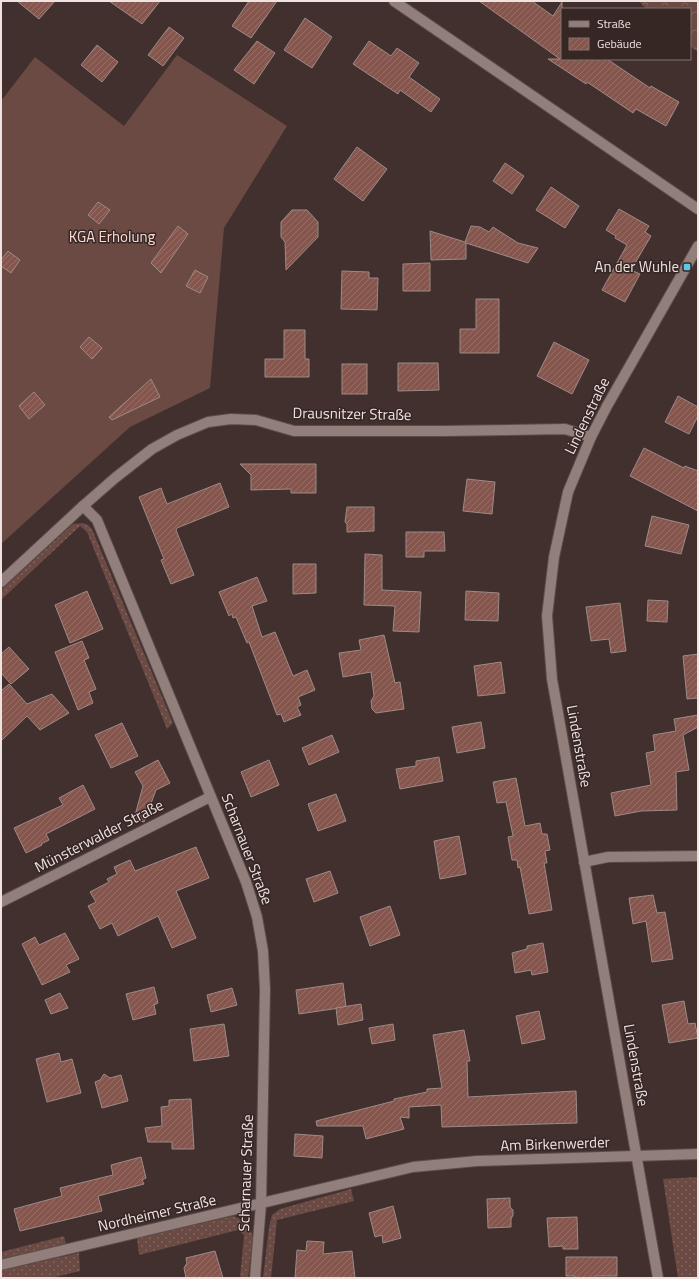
<svg xmlns="http://www.w3.org/2000/svg" width="699" height="1279" viewBox="0 0 699 1279" font-family="'Titillium Web',sans-serif">
  <style>
    .grass { fill: url(#grass-dots) }
    .park { fill: url(#park-crowns) }
    .garden { fill: #6b4a44 }
    .building { fill: url(#building-hatch); stroke: #9d8a86 }
    .lines { fill: none; stroke-linecap: round; stroke-linejoin: round }
    .street-casing { stroke: #5b4d4b; stroke-width: 12 }
    .secondary-casing { stroke: #5b4d4b; stroke-width: 12 }
    .street { stroke: #927f7b; stroke-width: 10 }
    .secondary { stroke: #927f7b; stroke-width: 10 }
    .poi-dot { fill: #5cc7e7; stroke: #362624; stroke-width: 1.5 }
    .labels { text-anchor: middle; stroke-width: 3; stroke-linejoin: round; paint-order: stroke }
    .park-label { font-size: 15px; fill: #fcdbd5; stroke: #362624 }
    .poi-label { font-size: 15px; fill: #eee3e1; stroke: #362624; text-anchor: end }
    .street-label { font-size: 15px; fill: #eee3e1; stroke: #362624 }
  </style>
  <defs>
    <pattern id="grass-dots" width="8" height="8" patternUnits="userSpaceOnUse"><rect width="8" height="8" fill="#6b4a44"/><path d="M2 2h.1M6 6h.1" fill="none" stroke="#80645f" stroke-width="1.8" stroke-linecap="round"/></pattern>
    <pattern id="park-crowns" width="20" height="18" patternUnits="userSpaceOnUse"><rect width="20" height="18" fill="#6b4a44"/><path d="M2 6a3 3 0 1 1 6 0M12 15a3 3 0 1 1 6 0" fill="none" stroke="#80645f"/></pattern>
    <pattern id="building-hatch" width="6" height="6" patternUnits="userSpaceOnUse"><rect width="6" height="6" fill="#85564e"/><path d="M-1 1l2-2M0 6l6-6M5 7l2-2" fill="none" stroke="#976e67"/></pattern>
  </defs>
  <rect width="100%" height="100%" fill="#41302e"/>
  <g class="grass">
    <path d="M83 523 88 525 92 529 173 723 167 729 87 532 80 526 1 600V590L73 524Z"/>
    <path d="M698 1177V1278H678L663 1179Z"/>
    <path d="M351 1189 354 1201 277 1220 271 1278H263L269 1227 272 1215 280 1209Z"/>
    <path d="M233 1216C244 1220 251 1226 253 1238L248 1278H240L244 1235 238 1230 139 1255 137 1238Z"/>
    <path d="M64 1236 66 1245 1 1259V1252Z"/>
    <path d="M79 1253 80 1271 51 1278H1V1270Z"/>
  </g>
  <path class="park" d="M639 1H696L698 3V52L690 46V9H646Z"/>
  <path class="garden" d="M177 55 287 126 224 228 210 388 130 427 1 544V101L35 57 124 126Z"/>
  <g class="building">
    <path d="M17 1H55L39 19Z"/>
    <path d="M109 1H160L142 24Z"/>
    <path d="M249 1H277L251 38 232 26Z"/>
    <path d="M479 1H532L553 16 562 2V59H607L650 88 651 86 679 102 666 126 636 109 633 113 587 82 586 84 548 59H560Z"/>
    <path d="M305 18 332 37 312 68 284 50Z"/>
    <path d="M169 27 184 38 163 66 148 55Z"/>
    <path d="M257 41 275 53 254 84 234 70Z"/>
    <path d="M369 41 391 56 397 48 419 63 409 77 440 99 431 112 400 90 398 94 353 64Z"/>
    <path d="M97 45 118 62 102 82 81 65Z"/>
    <path d="M357 147 387 169 363 201 334 179Z"/>
    <path d="M505 163 524 176 512 194 493 181Z"/>
    <path d="M551 187 579 206 565 228 536 210Z"/>
    <path d="M98 202 110 210 99 224 88 215Z"/>
    <path d="M619 209 649 226 645 232 651 236 631 270 640 274 625 302 602 290 627 245 615 238 616 236 606 230Z"/>
    <path d="M292 210H307L318 222V237L286 270 285 242 281 237V222Z"/>
    <path d="M178 226 188 234 161 273 151 263Z"/>
    <path d="M471 226 480 227 489 232 493 227 518 243 538 248 528 263 466 243V259L431 260 430 231 465 242Z"/>
    <path d="M8 251 20 260 11 273 1 266V260Z"/>
    <path d="M430 263V291H403V264Z"/>
    <path d="M195 270 208 277 200 293 186 286Z"/>
    <path d="M342 271 369 272V278H378L377 310 341 309Z"/>
    <path d="M476 299H499V353H460V329H476Z"/>
    <path d="M284 330H305V359H309V377H265V359H284Z"/>
    <path d="M89 337 102 348 92 359 80 347Z"/>
    <path d="M554 342 589 360 572 394 537 376Z"/>
    <path d="M398 363H438L439 390 398 391Z"/>
    <rect x="342" y="364" width="25" height="30"/>
    <path d="M151 379 160 397 112 420 109 417Z"/>
    <path d="M34 392 45 405 29 419 19 406Z"/>
    <path d="M678 396 698 407V416L689 434 665 422Z"/>
    <path d="M644 448 684 468 685 466 698 471V511L630 476Z"/>
    <path d="M240 464H316V493H291V489L251 490V475Z"/>
    <path d="M467 479 495 482 492 514 463 511Z"/>
    <path d="M220 483 229 507 177 528 176 530 194 575 171 584 161 560 164 559 139 497 161 488 167 504Z"/>
    <path d="M347 507H374V531L347 532V524L345 522Z"/>
    <path d="M652 516 689 525 681 554 645 546Z"/>
    <path d="M406 532H444L445 551H424V557H406Z"/>
    <path d="M365 554 382 555V590L421 592 419 632 393 631 395 606 364 605Z"/>
    <path d="M293 564H316V593L293 594Z"/>
    <path d="M257 577 267 601 252 606 262 637 275 632 293 676 307 670 315 690 298 697 301 705 297 707 301 715 284 722 281 714 277 715 249 642 247 643 236 617 233 618 232 614 229 616 219 592Z"/>
    <path d="M87 591 103 629 70 643 55 605Z"/>
    <path d="M466 591 499 593 498 621 465 620Z"/>
    <path d="M648 600 668 601 667 622 647 621Z"/>
    <path d="M620 603 626 651 611 653 609 639 591 641 586 607Z"/>
    <path d="M384 635 395 683 400 682 404 709 376 713 372 709 371 701 374 696 371 672 343 677 339 653 361 650 359 640Z"/>
    <path d="M82 641 89 658 84 660 96 689 89 692 93 703 78 710 55 652Z"/>
    <path d="M9 647 29 669 11 684 1 673V654Z"/>
    <path d="M698 654V698L687 699 683 656Z"/>
    <path d="M501 662 505 693 478 696 474 666Z"/>
    <path d="M9 684 27 704 52 694 69 713 40 730 27 716 1 741V691Z"/>
    <path d="M698 715V727L683 735 689 770 676 772 677 810 641 811 615 816 611 793 651 785 646 753 655 751 653 735 676 731 674 719Z"/>
    <path d="M481 722 485 748 457 753 452 727Z"/>
    <path d="M122 723 138 756 111 768 95 735Z"/>
    <path d="M332 735 339 752 309 765 302 748Z"/>
    <path d="M439 757 443 781 400 789 396 769 416 766V761Z"/>
    <path d="M158 760 170 783 156 790 144 822 134 819 143 786 135 772Z"/>
    <path d="M269 760 279 785 251 797 241 772Z"/>
    <path d="M516 778 525 826 540 823 542 834H547L550 850 545 851 547 863H544L552 910 529 914 520 867 518 868 517 860H512L508 837 513 836 506 802 497 803 493 782Z"/>
    <path d="M83 785 95 809 46 834 49 840 41 844 42 845 26 853 14 828 63 805 59 798Z"/>
    <path d="M336 794 346 821 318 831 308 804Z"/>
    <path d="M459 836 466 874 440 879 434 841Z"/>
    <path d="M196 847 209 878 176 891 196 938 172 948 158 916 118 936 112 923 100 929 88 906 96 902 90 892 109 882 107 879 117 874 114 867 130 860 135 871Z"/>
    <path d="M330 871 338 893 314 902 306 879Z"/>
    <path d="M653 895 657 913 665 912 673 959 652 962 646 921 633 924 629 898Z"/>
    <path d="M390 906 400 935 370 946 360 917Z"/>
    <path d="M65 933 79 959 66 965 70 972 42 985 22 944 35 937 39 945Z"/>
    <path d="M543 943 548 972 532 975 531 970 515 973 512 953 527 949V946Z"/>
    <path d="M343 983 346 1007 299 1014 296 990Z"/>
    <path d="M154 987 158 1003 154 1005 156 1014 133 1020 126 994Z"/>
    <path d="M232 988 237 1005 211 1012 207 995Z"/>
    <path d="M60 993 68 1008 51 1014 45 1000Z"/>
    <path d="M684 1001 688 1024 695 1023 698 1038 669 1043 662 1005Z"/>
    <path d="M361 1004 363 1020 338 1025 336 1008Z"/>
    <path d="M539 1011 545 1039 522 1044 516 1016Z"/>
    <path d="M224 1024 229 1056 194 1061 190 1029Z"/>
    <path d="M393 1024 395 1040 372 1044 369 1028Z"/>
    <path d="M464 1030 470 1061H467L468 1097 576 1091 577 1123 442 1127 441 1105 409 1107V1118L400 1117 404 1129 366 1139 363 1126H317L316 1121 394 1101V1099L427 1092V1089L442 1088 433 1035Z"/>
    <path d="M59 1053 61 1062 72 1059 81 1093 47 1102 36 1059Z"/>
    <path d="M104 1074 110 1078 121 1075 128 1101 102 1108 95 1082 100 1080Z"/>
    <path d="M191 1099 194 1149H172V1142H148L145 1128 162 1126 161 1107 169 1106V1100Z"/>
    <path d="M295 1134 323 1136 322 1158 294 1156Z"/>
    <path d="M141 1157 146 1178 142 1180 144 1184 98 1196 102 1211 20 1231 14 1209 62 1196 60 1188 113 1175 111 1165Z"/>
    <path d="M510 1198V1207L513 1210V1215L511 1219V1227L488 1228 487 1199Z"/>
    <path d="M393 1206 401 1238 383 1243 382 1235 375 1237 369 1213Z"/>
    <path d="M577 1217 578 1249H563V1246L549 1247 547 1218Z"/>
    <path d="M307 1241 324 1242 323 1254 352 1251 355 1278H295L297 1250 306 1251Z"/>
    <path d="M215 1251 223 1278H186L184 1268 187 1263 186 1258Z"/>
    <path d="M566 1257H617V1276H595V1278H575V1276H566Z"/>
  </g>
  <g class="lines">
    <defs>
      <g id="street">
        <path d="M394 1 698 209"/>
        <path d="M83 506 97 520 246 882 257 917 263 951 265 989 261 1204 255 1278"/>
        <path d="M1 582 83 506 115 478 152 449 177 435 208 422 231 419 256 420 294 431H443L565 429 591 437"/>
        <path d="M584 862 608 857 698 856"/>
        <path d="M1 902 210 797"/>
        <path d="M1 1265 413 1167 477 1161 698 1154"/>
      </g>
      <path id="secondary" d="M658 1278 552 679 547 616 554 557 568 492 591 437 607 406 698 246"/>
    </defs>
    <use href="#street" class="street-casing"/>
    <use href="#secondary" class="secondary-casing"/>
    <use href="#street" class="street"/>
    <use href="#secondary" class="secondary"/>
  </g>
  <rect class="poi-dot" x="683" y="263" width="8" height="8" rx="2"/>
  <g class="labels">
    <g class="park-label">
      <text x="112" y="242">KGA Erholung</text>
    </g>
    <g class="poi-label">
      <text x="679" y="272">An der Wuhle</text>
    </g>
    <g class="street-label">
      <text transform="translate(352 414) rotate(1)" y="5">Drausnitzer Straße</text>
      <text transform="translate(587 416) rotate(-64)" y="5">Lindenstraße</text>
      <text transform="translate(579 746) rotate(80)" y="5">Lindenstraße</text>
      <text transform="translate(99 836) rotate(-27)" y="5">Münsterwalder Straße</text>
      <text transform="translate(247 849) rotate(69)" y="5">Scharnauer Straße</text>
      <text transform="translate(636 1065) rotate(80)" y="5">Lindenstraße</text>
      <text transform="translate(555 1144) rotate(-2)" y="5">Am Birkenwerder</text>
      <text transform="translate(246 1173) rotate(-88)" y="5">Scharnauer Straße</text>
      <text transform="translate(157 1213) rotate(-13)" y="5">Nordheimer Straße</text>
    </g>
  </g>
  <rect width="699" height="1279" fill="none" stroke="#eee3e1" stroke-width="4"/>
  <rect x="561" y="8" width="130" height="52" fill="#362624" stroke="#807270"/>
  <rect x="569" y="21" width="20" height="6" fill="#927f7b" stroke="#807270"/>
  <text x="597" y="28" font-size="12" fill="#eee3e1">Straße</text>
  <rect x="569" y="38" width="20" height="12" fill="url(#building-hatch)" stroke="#807270"/>
  <text x="597" y="48" font-size="12" fill="#eee3e1">Gebäude</text>
</svg>
